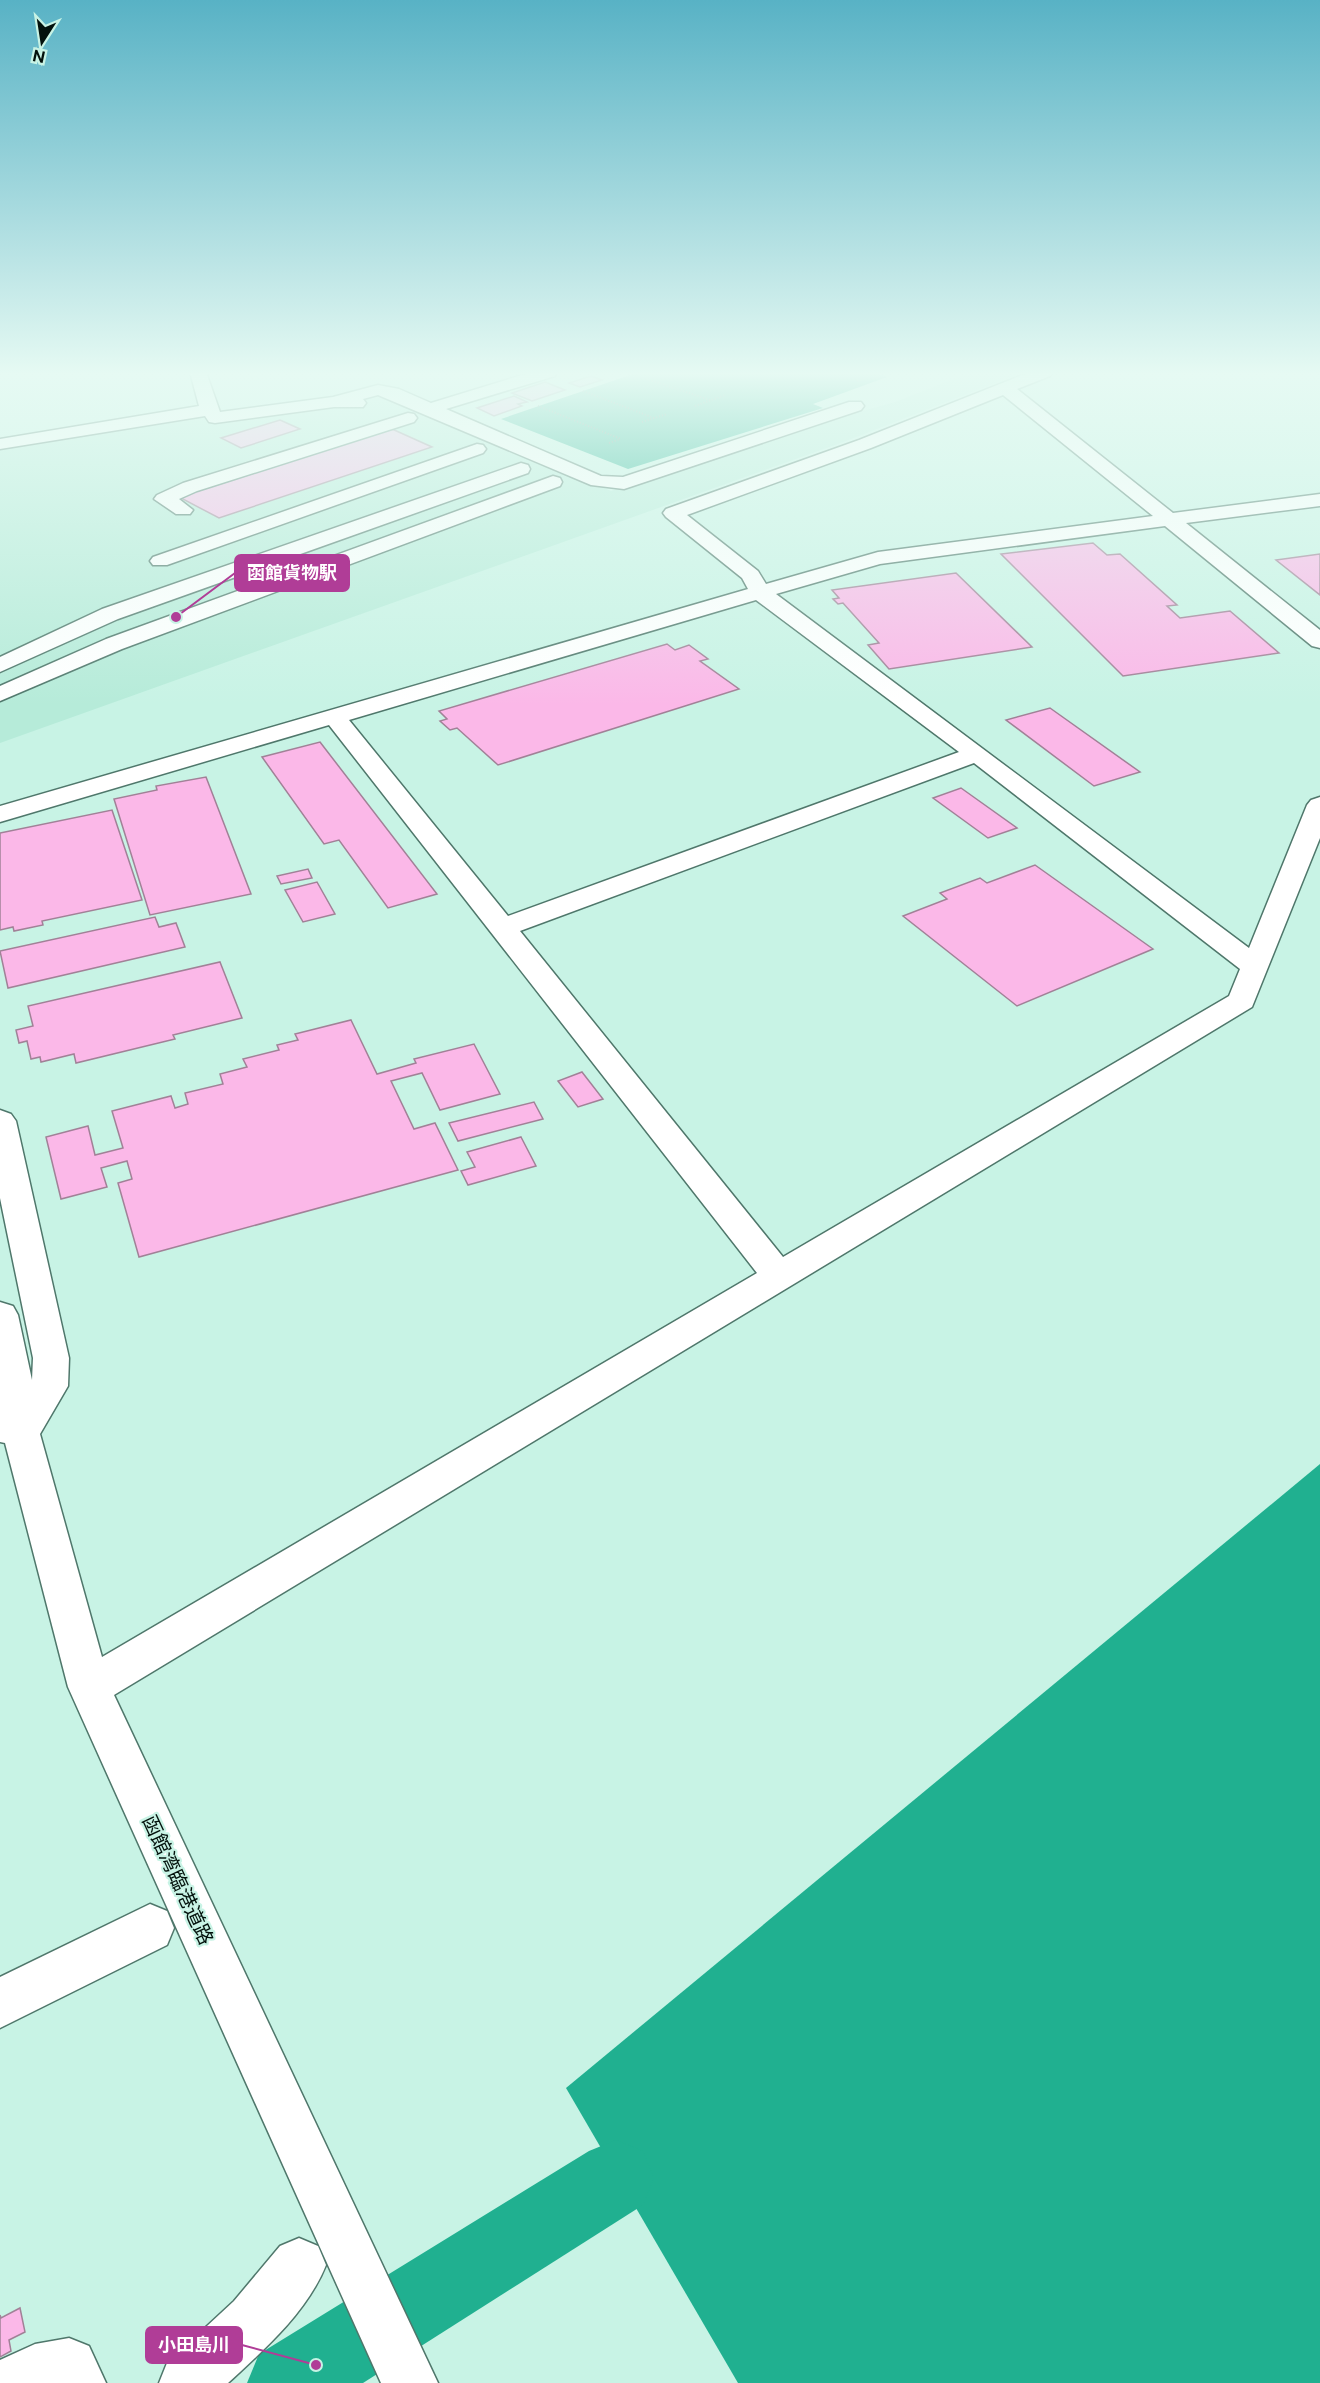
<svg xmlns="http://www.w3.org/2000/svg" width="1320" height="2383" viewBox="0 0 1320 2383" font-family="'Public Sans','Noto Sans JP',sans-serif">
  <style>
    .built { fill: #b6ebd9 }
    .water { fill: #20b090 }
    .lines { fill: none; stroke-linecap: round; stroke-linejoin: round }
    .river { fill: #20b090; fill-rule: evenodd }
    .building { fill: #fbb8e8; stroke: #a18197; stroke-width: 1.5 }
    .minor-casing { stroke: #4f776b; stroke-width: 3 }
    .path { stroke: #6e8b81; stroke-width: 2; stroke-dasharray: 1 2; stroke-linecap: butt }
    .minor { fill: #fff; fill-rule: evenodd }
    .labels { text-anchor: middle; stroke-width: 4.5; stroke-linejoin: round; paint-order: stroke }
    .near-street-label { font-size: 20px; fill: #03110c; stroke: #c8f3e5 }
    .leader { fill: none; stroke: #b03d97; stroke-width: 2 }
    .callout-dot { fill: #b03d97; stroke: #c8f3e5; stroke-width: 2 }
    .callout { fill: #b03d97; stroke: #b03d97; stroke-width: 2 }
    .callout-label { font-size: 18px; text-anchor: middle; font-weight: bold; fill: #fff }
  </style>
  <rect width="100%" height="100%" fill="#c8f3e5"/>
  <path class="built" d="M972 372H1023L846 441 0 743V449L185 418 378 397 403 402 611 491 787 432 895 402Z"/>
  <g class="water">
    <path d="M639 372H872L887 377 813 404 823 408 628 469 501 419Z"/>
    <path d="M1320 1464V2383H738L566 2088Z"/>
  </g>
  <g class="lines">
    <path class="river" d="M616 2140 643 2151 654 2178 643 2205 363 2383H247L259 2354 589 2151Z"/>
  </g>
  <g class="building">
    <path d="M591 376 602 380 580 387 569 383Z"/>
    <path d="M545 382 565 390 532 401 512 393Z"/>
    <path d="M514 396 527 402 518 404 522 406 494 416 477 408Z"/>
    <path d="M280 420 300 429 241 448 221 438Z"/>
    <path d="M392 429 432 447 219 518 179 497Z"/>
    <path d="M1093 543 1107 555 1120 554 1177 605 1167 606 1180 618 1230 611 1279 653 1123 676 1001 554Z"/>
    <path d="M1320 554V595L1276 560Z"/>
    <path d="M956 573 1032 647 889 669 868 645 879 643 843 603 838 604 833 599 839 598 832 590Z"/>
    <path d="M667 644 675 650 689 645 708 659 700 661 739 689 498 765 457 728 450 730 440 721 447 719 439 711Z"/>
    <path d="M1050 708 1140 772 1094 786 1006 720Z"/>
    <path d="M320 742 437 894 388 908 339 840 324 844 262 757Z"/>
    <path d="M206 777 251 894 150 915 114 799 157 790 156 786Z"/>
    <path d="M961 788 1017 828 988 838 933 798Z"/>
    <path d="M112 810 142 900 42 921 43 925 14 931 13 927 0 930V833Z"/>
    <path d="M1035 865 1153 949 1017 1006 903 916 947 899 940 893 980 878 987 883Z"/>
    <path d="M308 869 312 878 281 884 277 876Z"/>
    <path d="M317 882 335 914 303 922 285 890Z"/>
    <path d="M155 917 159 927 176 923 185 947 8 988 0 951Z"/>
    <path d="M220 962 242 1018 173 1035 175 1039 76 1063 74 1054 41 1062 40 1057 31 1059 27 1041 19 1043 16 1030 33 1026 28 1006Z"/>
    <path d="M351 1020 377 1074 416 1063 414 1059 474 1044 500 1094 440 1110 422 1073 391 1081 414 1129 435 1123 458 1170 139 1257 118 1183 132 1179 127 1161 101 1168 107 1187 61 1199 46 1137 88 1126 95 1155 123 1148 112 1111 171 1096 175 1108 188 1104 185 1093 223 1084 220 1074 247 1067 243 1059 279 1050 277 1045 298 1040 295 1034Z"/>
    <path d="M582 1072 603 1099 578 1107 558 1081Z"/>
    <path d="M534 1102 543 1119 458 1141 449 1123Z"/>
    <path d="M521 1137 536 1166 468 1185 461 1171 475 1167 467 1152Z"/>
    <path d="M20 2308 25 2332 9 2340 11 2351 0 2357V2315L1 2318Z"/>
  </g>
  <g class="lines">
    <defs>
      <g id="minor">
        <path d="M190 372H206L220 412 333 397 378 385 399 389 431 403 532 372H557L555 376 446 409 601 476 623 477 849 402H861L864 406 861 410 624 489 591 485 378 395 363 399 366 403 363 407H334L215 423 209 422 205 416 0 449V439L199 406Z"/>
        <path d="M1030 372H1052L1050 376 1017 389 1173 513 1320 494V506L1186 523 1320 630V648L1312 646 1165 526 880 564 776 594 1249 948 1307 805 1311 800 1320 797V838L1252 1007 114 1695 438 2383H381L68 1687 5 1443 0 1442V1302L13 1306 18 1315 32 1380 33 1358 0 1198V1110L11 1114 16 1121 69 1358 68 1386 40 1434 102 1657 757 1273 329 725 0 822V806L748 589 742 578 666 517 663 513 666 509 859 440ZM1003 395 1153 516 878 552 766 584 758 571 687 515 871 448ZM756 600 959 752 508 916 349 720ZM974 763 1240 969 1229 996 783 1257 520 931Z"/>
        <path d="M408 413 414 414 417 418 414 422 197 491 179 499 193 510 190 514H176L154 499 157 495 183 483Z"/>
        <path d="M477 444 483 445 486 449 483 453 167 565H153L150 561 153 557Z"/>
        <path d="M521 463 528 465 530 469 528 473 118 619 0 672V657L102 609Z"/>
        <path d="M553 476 560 478 562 482 560 486 122 649 0 701V686L106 639Z"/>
        <path d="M150 1904 167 1911 174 1928 167 1945 0 2028V1977Z"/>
        <path d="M299 2238 318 2246 326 2265C307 2312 265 2349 228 2383H159L167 2363 234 2301 280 2246Z"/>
        <path d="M69 2338 89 2346 106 2383H0V2360L35 2344Z"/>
      </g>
    </defs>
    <use href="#minor" class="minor-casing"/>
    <g class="path">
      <path d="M632 374 710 400"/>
      <path d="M841 375 850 372"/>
      <path d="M857 381 874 374 867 372"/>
      <path d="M583 391 654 418"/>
      <path d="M538 406 621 439"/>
      <path d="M695 406 725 395"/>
      <path d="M642 422 667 414"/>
      <path d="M609 443 620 439"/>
    </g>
    <use href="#minor" class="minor"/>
  </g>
  <linearGradient id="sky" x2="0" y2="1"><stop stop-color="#58b2c5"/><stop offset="0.53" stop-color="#e6faf3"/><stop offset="1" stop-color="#e6faf3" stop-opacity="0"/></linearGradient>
  <rect width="1320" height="705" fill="url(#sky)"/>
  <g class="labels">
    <g class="near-street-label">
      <text transform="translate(178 1880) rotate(65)" y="7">函館湾臨港道路</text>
    </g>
  </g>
  <path class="leader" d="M176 617L235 573M316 2365L242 2345"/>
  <g class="callout-dot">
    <circle cx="176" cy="617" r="6"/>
    <circle cx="316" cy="2365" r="6"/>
  </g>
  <g class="callout">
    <rect x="235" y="555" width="114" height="36" rx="6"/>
    <rect x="146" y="2327" width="96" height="36" rx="6"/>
  </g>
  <g class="callout-label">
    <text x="292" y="579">函館貨物駅</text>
    <text x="194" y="2351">小田島川</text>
  </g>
  <g transform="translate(42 42) rotate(192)" stroke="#c8f3e5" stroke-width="4.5" paint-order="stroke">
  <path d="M0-4.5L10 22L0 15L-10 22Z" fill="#03110c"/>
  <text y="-9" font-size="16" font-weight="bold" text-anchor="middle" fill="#03110c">N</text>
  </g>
</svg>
